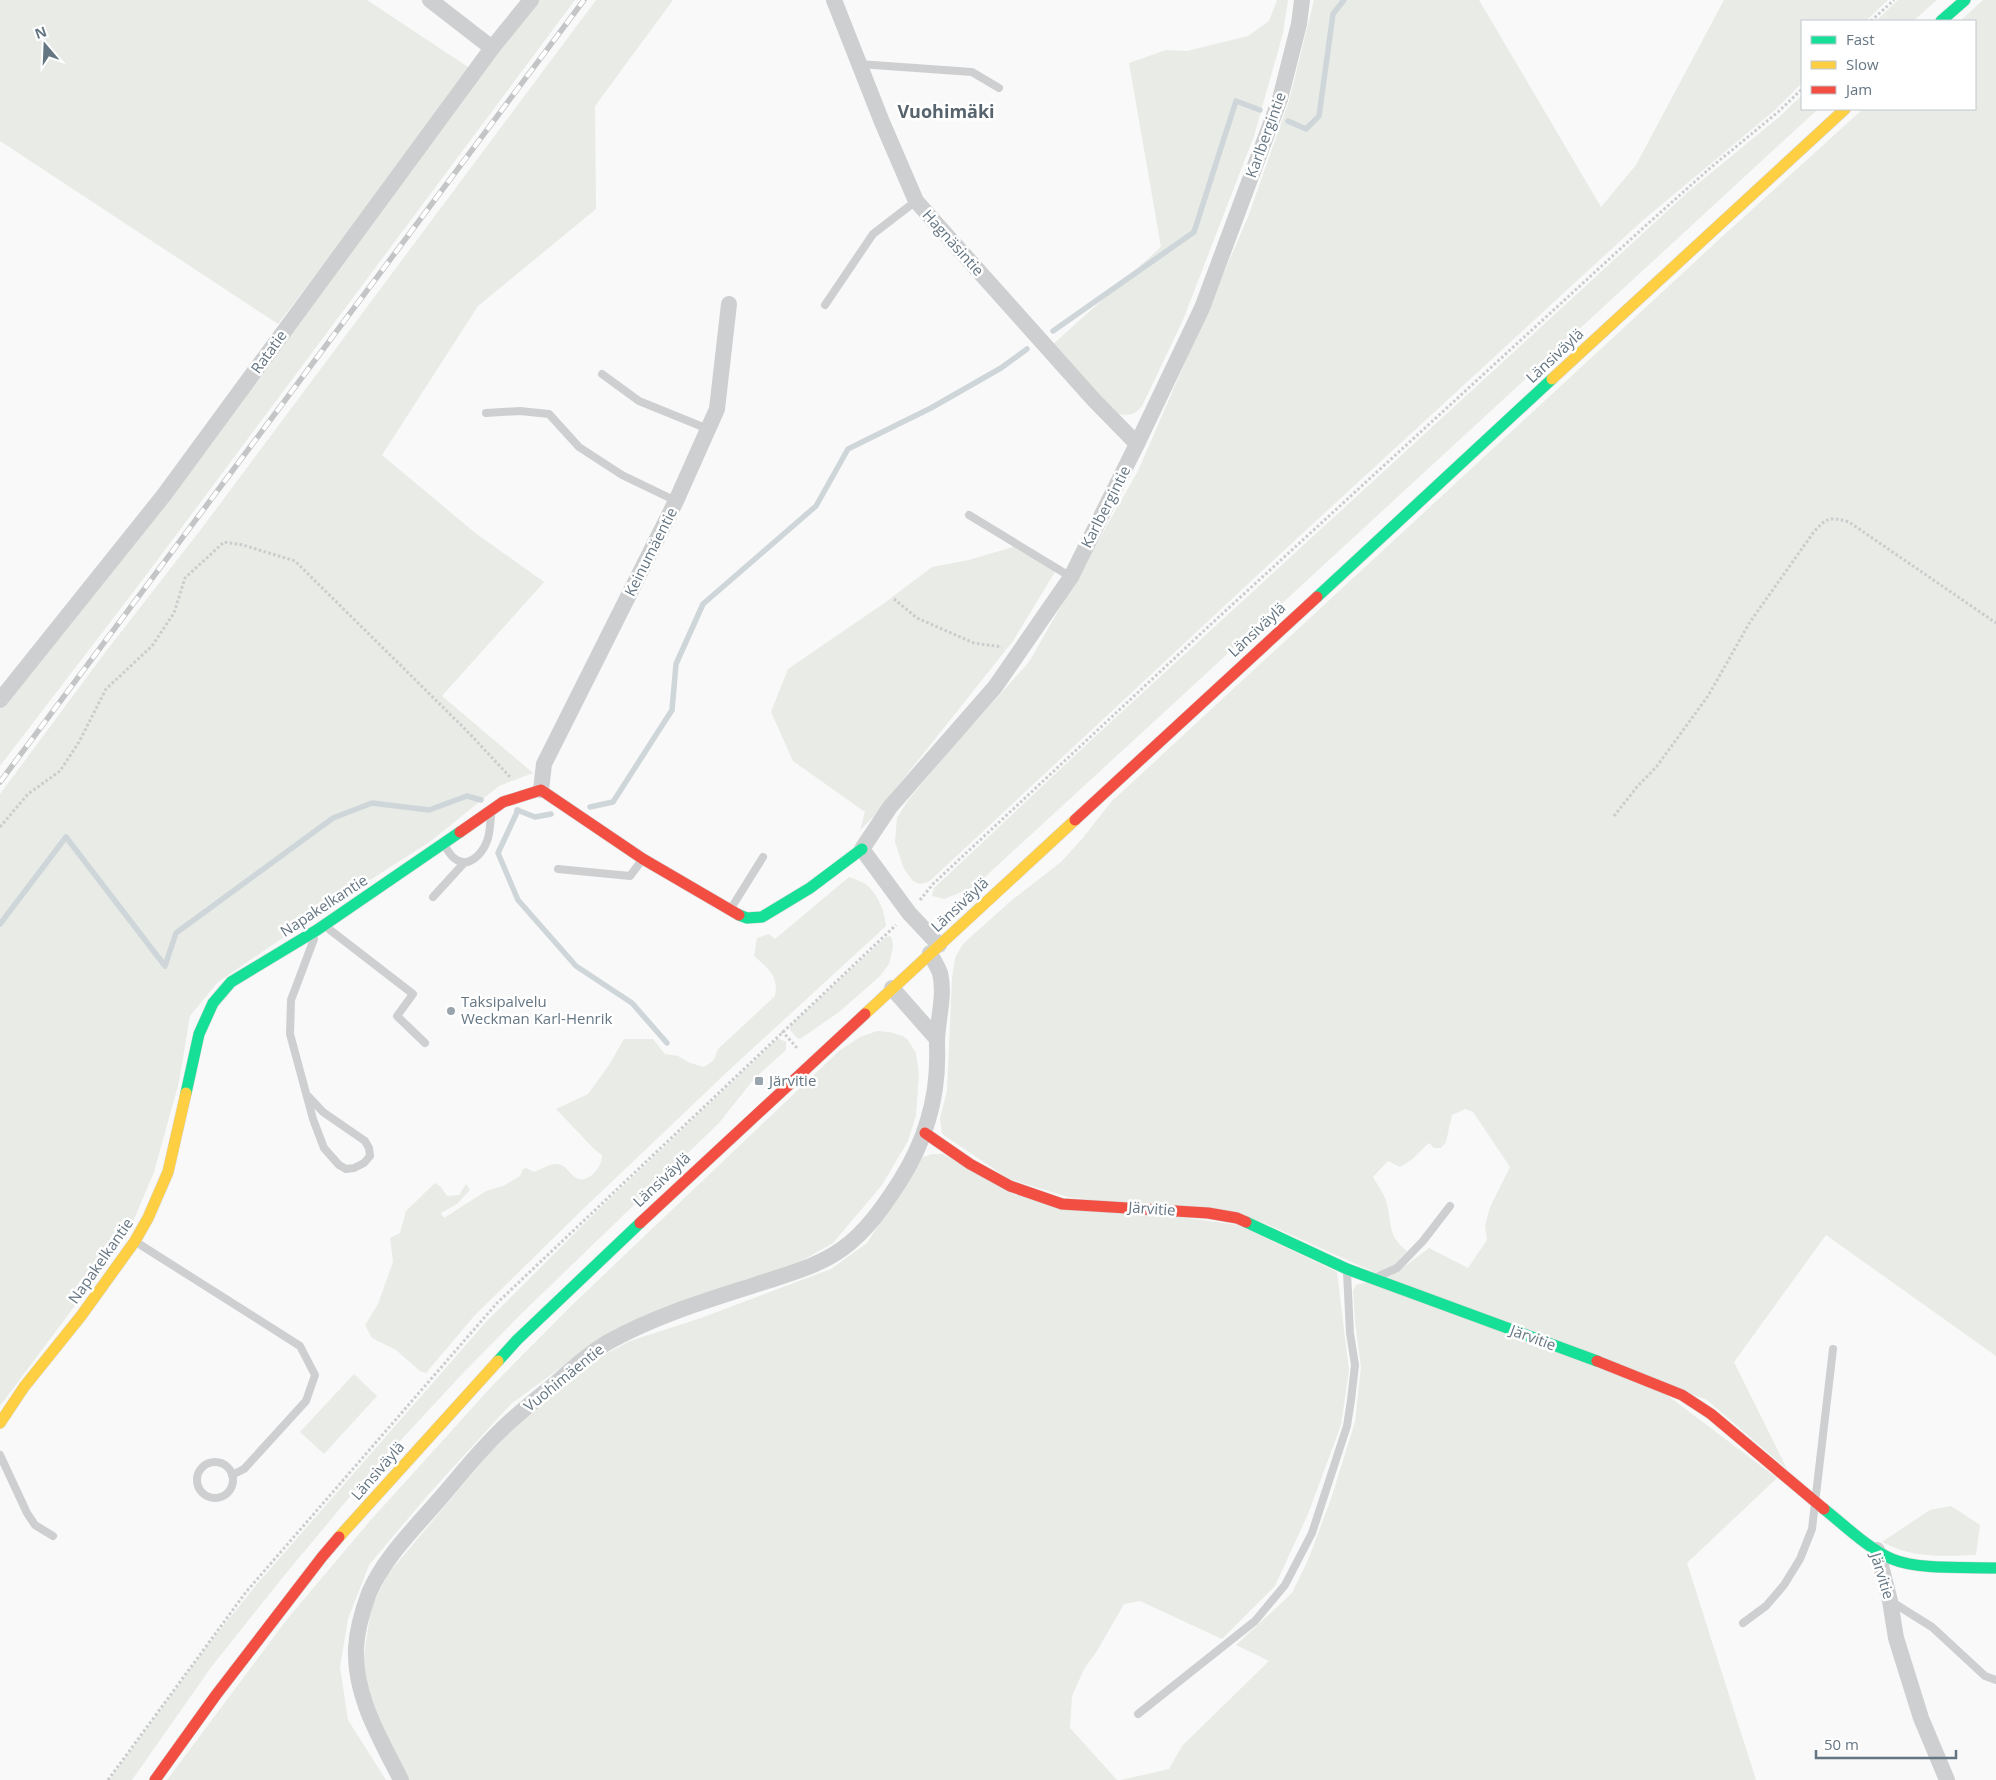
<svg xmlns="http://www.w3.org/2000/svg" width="1996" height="1780" viewBox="0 0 1996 1780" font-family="'Open Sans',sans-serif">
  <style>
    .green { fill: #e8ebe6 }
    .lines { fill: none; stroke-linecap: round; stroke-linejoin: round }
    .stream { stroke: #ced6d9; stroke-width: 5.5 }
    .fast-casing { stroke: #d5d6d7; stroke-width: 12 }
    .slow-casing { stroke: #d5d6d7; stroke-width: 12 }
    .jam-casing { stroke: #d5d6d7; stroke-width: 12 }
    .path { stroke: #cbcccd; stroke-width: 3; stroke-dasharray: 2.5 2.5; stroke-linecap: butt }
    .lane { stroke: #cecfd0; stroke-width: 8 }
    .street { stroke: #cecfd0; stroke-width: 16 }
    .fast { stroke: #16e098; stroke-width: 11 }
    .slow { stroke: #ffcf43; stroke-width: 11 }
    .jam { stroke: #f24e42; stroke-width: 11 }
    .rail-casing { stroke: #c3c5c6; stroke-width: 5.5 }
    .rail { stroke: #fff; stroke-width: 4; stroke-dasharray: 11; stroke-linecap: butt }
    .poi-dot { fill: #99a4ac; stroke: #fff; stroke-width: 2 }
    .labels { text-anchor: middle; stroke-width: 5; stroke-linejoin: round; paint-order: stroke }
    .street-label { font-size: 15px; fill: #657683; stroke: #fff }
    .poi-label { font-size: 15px; fill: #657683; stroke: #fff; text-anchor: start }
    .quarter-label { font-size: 18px; font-weight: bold; fill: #57646e; stroke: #fff }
  </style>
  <rect width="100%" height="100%" fill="#f9f9f9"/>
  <g class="green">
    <path d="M0 0H367L471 69 278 324 0 141Z"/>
    <path d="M536 0H575L144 578 0 766V709Z"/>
    <path d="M596 0H673L595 106 596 209 478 306 382 455 474 532 544 582 442 696 533 773 499 786 431 841 334 903 218 982 190 1016 179 1082 154 1172 127 1236 0 1406V794L107 650 202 528Z"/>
    <path d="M1277 0H1288L1283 33 1254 136 1183 320 1142 406C1135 415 1129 416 1118 414L1051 346 1161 247 1129 63 1166 50 1187 51 1248 36 1269 21Z"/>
    <path d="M1314 0H1479L1601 207 1636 165 1724 0H1888L1866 21H1802V83L1775 110 1642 221 1279 555 933 878 928 882 920 884 913 881 904 869 895 842 897 818 909 799 956 743 1029 662 1138 471 1248 217 1289 101Z"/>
    <path d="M1898 0H1937L1913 21H1876Z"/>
    <path d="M1983 0H1996V1356L1826 1235 1734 1362 1787 1469 1707 1400 1384 1278 1400 1270 1429 1248 1468 1268 1487 1240 1485 1226 1490 1207 1510 1167 1473 1112 1465 1109 1452 1115 1446 1142 1441 1148H1434L1429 1143C1419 1152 1412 1161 1400 1167L1388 1161 1373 1177C1377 1184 1382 1191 1385 1198 1393 1219 1385 1234 1407 1251L1395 1265 1376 1273 1262 1222 1068 1197 1009 1179 942 1134 940 1118 947 1091 952 978 955 958 963 944 975 933 1012 900 1061 862 1082 839 1111 802 1725 234 1863 109H1975V21H1960Z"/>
    <path d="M1802 95V109H1818C1537 368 1256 628 974 887L944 899 932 896 934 888 1088 743 1689 191 1779 117Z"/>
    <path d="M1020 545 1055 572 1013 641 873 817 860 830 865 812 793 761 771 712 788 669 883 604 932 567 969 560Z"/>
    <path d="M849 877C854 879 860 881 864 883 877 892 885 911 886 926L726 1073 580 1212 475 1315 426 1373 420 1371 396 1350 372 1338 365 1325 378 1304 393 1262 390 1238 400 1233 406 1211 435 1183 441 1187 447 1196 459 1195 466 1184 470 1190 457 1204 441 1213 444 1218 486 1191 503 1186 520 1176 523 1169 526 1168 534 1172C541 1169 549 1164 557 1164 567 1165 569 1174 576 1178 589 1184 603 1166 602 1155L594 1149 556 1109 588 1094 609 1065 624 1039H653L665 1054 678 1056 690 1063 704 1067 714 1060 718 1049 775 996C779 976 768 968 754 956L757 938 769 934 775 939Z"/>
    <path d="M890 936 892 939 893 947 889 964 880 976 839 1012 800 1039 797 1038 790 1030V1026L886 937Z"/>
    <path d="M877 1031 889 1032 903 1036 908 1040 916 1053 919 1074 916 1115 908 1141 882 1185 833 1243 798 1263 608 1333 511 1404 427 1496 369 1565 348 1619 340 1667 348 1720 386 1780H167L288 1618 369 1522 492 1386 571 1306 839 1051 860 1037Z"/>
    <path d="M777 1039H780L786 1042V1050L754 1079 719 1123 522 1313 464 1372 363 1481 283 1577 212 1666 132 1780H109L208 1645 257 1584 485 1323 598 1210Z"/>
    <path d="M932 1154H943L1013 1194 1238 1225 1337 1272 1349 1370 1341 1425 1308 1514 1275 1586 1222 1639 1140 1601 1124 1604 1097 1651 1084 1669 1072 1696 1070 1728 1117 1780H408L372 1708 363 1662 371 1608 388 1574 503 1437 587 1364 630 1341 701 1318 831 1269 867 1243 921 1158Z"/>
    <path d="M1368 1282 1659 1389 1777 1478 1687 1563 1756 1780H1121L1169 1769 1182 1746 1269 1661 1236 1645 1292 1593 1308 1560 1331 1499 1355 1422 1361 1367 1355 1322 1353 1291 1356 1285Z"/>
    <path d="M354 1374 377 1396 324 1454 300 1432Z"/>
    <path d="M1951 1506 1980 1525 1976 1555C1941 1556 1915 1559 1882 1542L1930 1510Z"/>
  </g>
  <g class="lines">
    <g class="stream">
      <path d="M1288 121 1306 129 1319 116 1333 14 1344 0"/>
      <path d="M1053 331 1194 232 1236 101 1260 110"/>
      <path d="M590 807 613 802 672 710 676 664 703 604 816 506 848 449 931 408 1001 368 1027 349"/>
      <path d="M517 810 535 817 551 814"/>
      <path d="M518 810 498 853 518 900 576 966 632 1003 667 1043"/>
      <path d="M0 924 66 837 165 966 176 933 333 818 372 803 429 810 467 796 481 800"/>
    </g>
    <defs>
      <g id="fast">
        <path d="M1941 21 1965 0"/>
        <path d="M1317 597 1552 379"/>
        <path d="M739 915 747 918 762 917 810 888 862 849"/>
        <path d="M186 1093 199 1034 213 1003 231 982 317 930 460 832"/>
        <path d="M1246 1222 1347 1269 1597 1361"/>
        <path d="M498 1361 517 1340 640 1223"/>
        <path d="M1824 1509C1844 1525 1869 1549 1892 1559 1918 1570 1967 1567 1996 1568"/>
      </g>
      <g id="slow">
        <path d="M1552 379 1845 109"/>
        <path d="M865 1014 1075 820"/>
        <path d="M0 1423 24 1387 81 1316 135 1241 148 1218 168 1172 186 1093"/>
        <path d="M339 1537 498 1361"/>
      </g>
      <g id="jam">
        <path d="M1075 820 1317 597"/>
        <path d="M460 832 503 802 541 790 643 859 739 915"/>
        <path d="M925 1133 970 1164 1010 1186 1062 1204 1208 1213 1237 1218 1246 1222"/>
        <path d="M640 1223 865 1014"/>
        <path d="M1597 1361 1682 1395 1711 1414 1824 1509"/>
        <path d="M155 1780 216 1695 322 1557 339 1537"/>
      </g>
    </defs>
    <use href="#fast" class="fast-casing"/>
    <use href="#slow" class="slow-casing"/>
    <use href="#jam" class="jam-casing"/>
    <g class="path">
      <path d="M1871 21 1894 0"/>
      <path d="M894 599 917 618 974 643 1002 647"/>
      <path d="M1614 816 1637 787 1657 766 1708 696 1750 622 1813 533C1826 518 1829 516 1849 522L1996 623"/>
      <path d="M0 827 28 794 60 771 79 742 106 689 152 646 174 613 185 578 224 542 243 545 295 561 467 731 511 778"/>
      <path d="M920 900 933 884 1209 626 1642 229 1709 169 1778 112 1802 89"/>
      <path d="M782 1031 797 1048"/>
      <path d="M108 1780 246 1592 497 1303 896 925"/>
    </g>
    <g class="lane">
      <path d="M859 64 972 72 999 88"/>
      <path d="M825 305 873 234 916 201"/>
      <path d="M602 374 639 401 708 429"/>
      <path d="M486 413 520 411 549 414 579 447 622 475 676 501"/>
      <path d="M969 515 1071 577"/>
      <path d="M444 845C447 849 450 855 454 858 468 870 482 854 487 841 490 834 490 824 491 817"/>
      <path d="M558 869 630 876 642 860"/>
      <path d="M433 897 464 863"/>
      <path d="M730 910 763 857"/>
      <path d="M325 926 413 994 397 1016 425 1043"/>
      <path d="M308 1096 323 1112 365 1141 369 1148 370 1156 364 1163 354 1168 346 1169 339 1165 324 1148 313 1119 290 1034 291 1000 314 939"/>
      <path d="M136 1242 300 1346 315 1375 306 1401 244 1469 232 1475"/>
      <path d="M1379 1276 1397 1268 1423 1241 1450 1206"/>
      <path d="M0 1455 27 1513 35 1525 53 1536"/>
      <circle cx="215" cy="1480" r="18"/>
      <path d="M1892 1602 1932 1627 1985 1676 1996 1680"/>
      <path d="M1743 1623 1766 1606 1784 1585 1800 1559 1812 1529 1833 1349"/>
      <path d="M1138 1714 1255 1621 1285 1585 1312 1533 1347 1426 1351 1400 1355 1365 1350 1333 1347 1272"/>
    </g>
    <g class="street">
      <path d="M430 0 492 48"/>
      <path d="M834 0 882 122 916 201 1093 399 1137 444"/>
      <path d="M0 700 164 495 492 48 531 0"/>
      <path d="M541 790 544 764 676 501 717 409 729 304"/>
      <path d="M939 945 909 913 862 849 890 807 995 687 1071 577 1137 444 1202 308 1280 99 1299 24 1302 0"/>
      <path d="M892 988 936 1038"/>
      <path d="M1877 1550 1890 1601 1896 1638 1921 1718 1947 1780"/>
      <path d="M401 1780C380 1738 354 1696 356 1648 357 1631 363 1609 369 1593 384 1558 413 1530 437 1502 458 1478 478 1452 501 1430 518 1413 538 1398 557 1382 574 1367 591 1352 610 1341 657 1315 708 1300 758 1284 787 1274 817 1267 842 1249 866 1232 884 1206 900 1181 926 1140 939 1095 937 1047 936 1023 946 997 940 973 938 967 933 960 930 953"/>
    </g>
    <use href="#fast" class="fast"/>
    <use href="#slow" class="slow"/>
    <use href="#jam" class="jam"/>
    <defs>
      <path id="rail" d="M0 782 584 0"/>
    </defs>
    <use href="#rail" class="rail-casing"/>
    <use href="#rail" class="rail"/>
  </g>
  <g class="poi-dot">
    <circle cx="451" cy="1011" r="5"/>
    <rect x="754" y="1076" width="10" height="10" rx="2.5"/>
  </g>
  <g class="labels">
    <g class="street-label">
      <text transform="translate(1266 135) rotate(-70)" y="5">Karlbergintie</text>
      <text transform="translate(953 243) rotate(48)" y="5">Hagnäsintie</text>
      <text transform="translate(269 352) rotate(-54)" y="5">Ratatie</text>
      <text transform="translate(1555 356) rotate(-43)" y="5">Länsiväylä</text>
      <text transform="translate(1106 507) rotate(-63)" y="5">Karlbergintie</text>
      <text transform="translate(651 552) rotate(-63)" y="5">Keinumäentie</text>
      <text transform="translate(1257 630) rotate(-43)" y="5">Länsiväylä</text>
      <text transform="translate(960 905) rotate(-43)" y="5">Länsiväylä</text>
      <text transform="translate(324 906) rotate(-33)" y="5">Napakelkantie</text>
      <text transform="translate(662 1180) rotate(-43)" y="5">Länsiväylä</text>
      <text transform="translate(1152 1209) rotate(4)" y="5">Järvitie</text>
      <text transform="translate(101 1261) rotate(-55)" y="5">Napakelkantie</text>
      <text transform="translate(1533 1338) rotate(20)" y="5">Järvitie</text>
      <text transform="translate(564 1378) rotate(-39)" y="5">Vuohimäentie</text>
      <text transform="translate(378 1471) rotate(-49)" y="5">Länsiväylä</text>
      <text transform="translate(1882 1576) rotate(73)" y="5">Järvitie</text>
    </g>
    <g class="poi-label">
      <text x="461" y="1007">Taksipalvelu<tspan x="461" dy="17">Weckman Karl-Henrik</tspan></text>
      <text x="769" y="1086">Järvitie</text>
    </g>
    <g class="quarter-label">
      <text x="946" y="118">Vuohimäki</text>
    </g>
  </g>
  <rect x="1801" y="20" width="175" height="90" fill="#ffffff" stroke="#c1c8cd"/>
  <rect x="1811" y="36" width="25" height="8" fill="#16e098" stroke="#c1c8cd"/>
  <text x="1846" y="45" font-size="15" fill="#657683">Fast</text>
  <rect x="1811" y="61" width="25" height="8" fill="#ffcf43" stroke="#c1c8cd"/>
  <text x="1846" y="70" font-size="15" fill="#657683">Slow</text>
  <rect x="1811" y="86" width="25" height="8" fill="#f24e42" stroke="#c1c8cd"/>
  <text x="1846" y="95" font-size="15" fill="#657683">Jam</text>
  <g transform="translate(45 45) rotate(341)" stroke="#ffffff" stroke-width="4" paint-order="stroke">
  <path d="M0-4L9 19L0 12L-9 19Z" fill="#657683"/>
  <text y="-8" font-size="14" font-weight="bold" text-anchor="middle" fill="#657683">N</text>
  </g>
  <path d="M1816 1750v8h140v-8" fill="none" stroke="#657683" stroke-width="2.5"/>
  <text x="1824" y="1750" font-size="15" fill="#657683" stroke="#ffffff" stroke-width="4" paint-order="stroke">50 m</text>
</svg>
